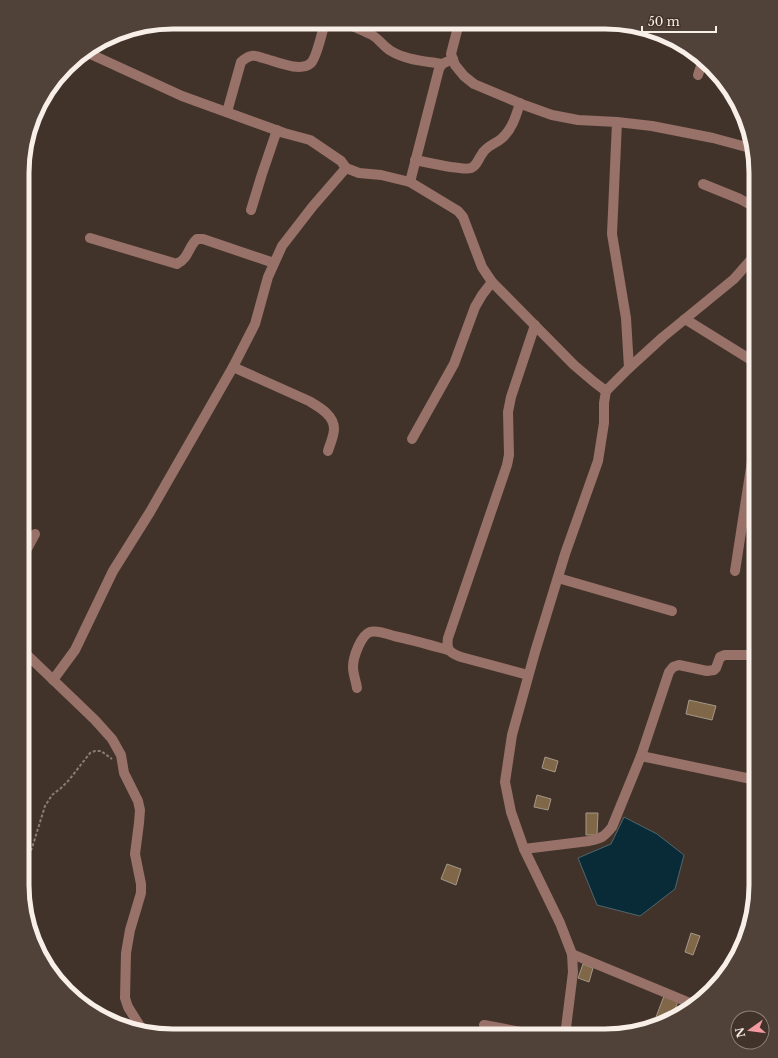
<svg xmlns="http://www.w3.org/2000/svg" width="778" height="1058" viewBox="0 0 778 1058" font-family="'Libre Baskerville',serif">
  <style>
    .water { fill: #082b37; stroke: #50666c }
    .building { fill: #806748; stroke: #a49888 }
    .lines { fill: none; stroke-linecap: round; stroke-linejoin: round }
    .path { stroke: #8b7d76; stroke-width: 2; stroke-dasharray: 3 2; stroke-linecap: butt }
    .minor { stroke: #987168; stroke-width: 10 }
    .rim { fill: none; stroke: #f9efe9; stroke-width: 5 }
  </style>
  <rect width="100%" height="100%" fill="#42332a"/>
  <path class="water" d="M624 817 657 834 684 855 675 889 640 916 597 905 578 858 611 844Z"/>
  <g class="building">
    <path d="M689 700 716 706 712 720 686 714Z"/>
    <path d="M545 757 558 761 555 772 542 768Z"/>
    <path d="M537 795 551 799 548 810 534 807Z"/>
    <path d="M586 813H598L597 835H586Z"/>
    <path d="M447 864 461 869 456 885 441 879Z"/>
    <path d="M691 933 700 936 693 955 685 952Z"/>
    <path d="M583 964 593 968 589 982 578 978Z"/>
    <path d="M664 996 678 1001 671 1021 666 1022 656 1017Z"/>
  </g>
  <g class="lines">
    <path class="path" d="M22 853 25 854 30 852 32 848 45 806 52 795 61 788 69 780 90 753 95 751H101L112 759"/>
    <g class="minor">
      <path d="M343 22C352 26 363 30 372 35 379 39 384 47 391 51 406 60 425 61 442 64"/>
      <path d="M459 23 451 54 455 65 464 76 474 84 524 105 552 115 578 120 617 122 652 126 713 138 750 148"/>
      <path d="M86 52 182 96 284 133 310 140 341 161 346 168 359 173 381 175 410 182 458 211 463 217 482 267 492 282 574 365 594 382 606 391"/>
      <path d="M698 75 703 60"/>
      <path d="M227 112 241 62C244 59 247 57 251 56 255 55 260 57 263 58 275 61 300 73 311 63 317 57 322 32 325 22"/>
      <path d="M617 122 612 234 626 318 629 368"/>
      <path d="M415 160C426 162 462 171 471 168 477 166 478 159 482 154 486 146 495 144 501 139 512 130 516 116 520 103"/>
      <path d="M410 182 439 69 442 64 453 59"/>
      <path d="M703 184 740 199 756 208"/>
      <path d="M251 210 262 174 277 130"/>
      <path d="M90 238 177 264C189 258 188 247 197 239H203L274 263"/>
      <path d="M685 319 756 363"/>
      <path d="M233 367 309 401C319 407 334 415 334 429 334 436 330 444 328 451"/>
      <path d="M412 439 454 364 475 307 482 295 492 282"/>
      <path d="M23 556 35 534"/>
      <path d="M735 571 752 461 756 454"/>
      <path d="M558 578 672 611"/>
      <path d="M22 650 95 720 112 739 121 755 124 773 138 801 140 810 139 823 135 854 141 884V893L130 930 126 953 125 998 128 1007 143 1031"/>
      <path d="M528 675 461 657C450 653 446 650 448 638L507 465 509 455 508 412 511 397 535 325"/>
      <path d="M53 680 75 650 113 571 150 512 233 367 255 324 268 277 282 246 313 206 346 168"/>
      <path d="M357 688C356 681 353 674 353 667 353 657 361 635 370 632 377 630 387 634 394 636 413 640 430 645 448 650"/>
      <path d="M641 756 756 780"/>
      <path d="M524 849 589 841C602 838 604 837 612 827L641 756 669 672 673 667 679 665 707 671 714 670 716 668 720 657 725 655H756"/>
      <path d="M572 954 695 1005"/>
      <path d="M484 1025 542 1036"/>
      <path d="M565 1036 573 972 572 954 560 923 524 849 511 812 505 782 512 735 535 652 565 554 598 461 604 423V403L606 391 629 368 663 337 734 279 756 254"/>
    </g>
  </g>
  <path d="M0 0H778V1058H0ZM173 29H605A144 144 0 0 1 749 173V885A144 144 0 0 1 605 1029H173A144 144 0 0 1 29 885V173A144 144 0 0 1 173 29Z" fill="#514239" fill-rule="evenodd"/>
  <path class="rim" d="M173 29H605A144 144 0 0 1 749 173V885A144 144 0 0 1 605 1029H173A144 144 0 0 1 29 885V173A144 144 0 0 1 173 29Z"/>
  <g transform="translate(750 1030) rotate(256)"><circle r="19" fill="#42332a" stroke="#8b7e76"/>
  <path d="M0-3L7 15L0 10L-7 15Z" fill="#f49aa1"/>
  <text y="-6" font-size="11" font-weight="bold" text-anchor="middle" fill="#f9efe9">N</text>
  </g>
  <path d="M642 26v6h74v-6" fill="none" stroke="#f9efe9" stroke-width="2"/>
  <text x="648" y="26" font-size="12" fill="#f9efe9" stroke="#42332a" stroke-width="3" paint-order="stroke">50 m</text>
</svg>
